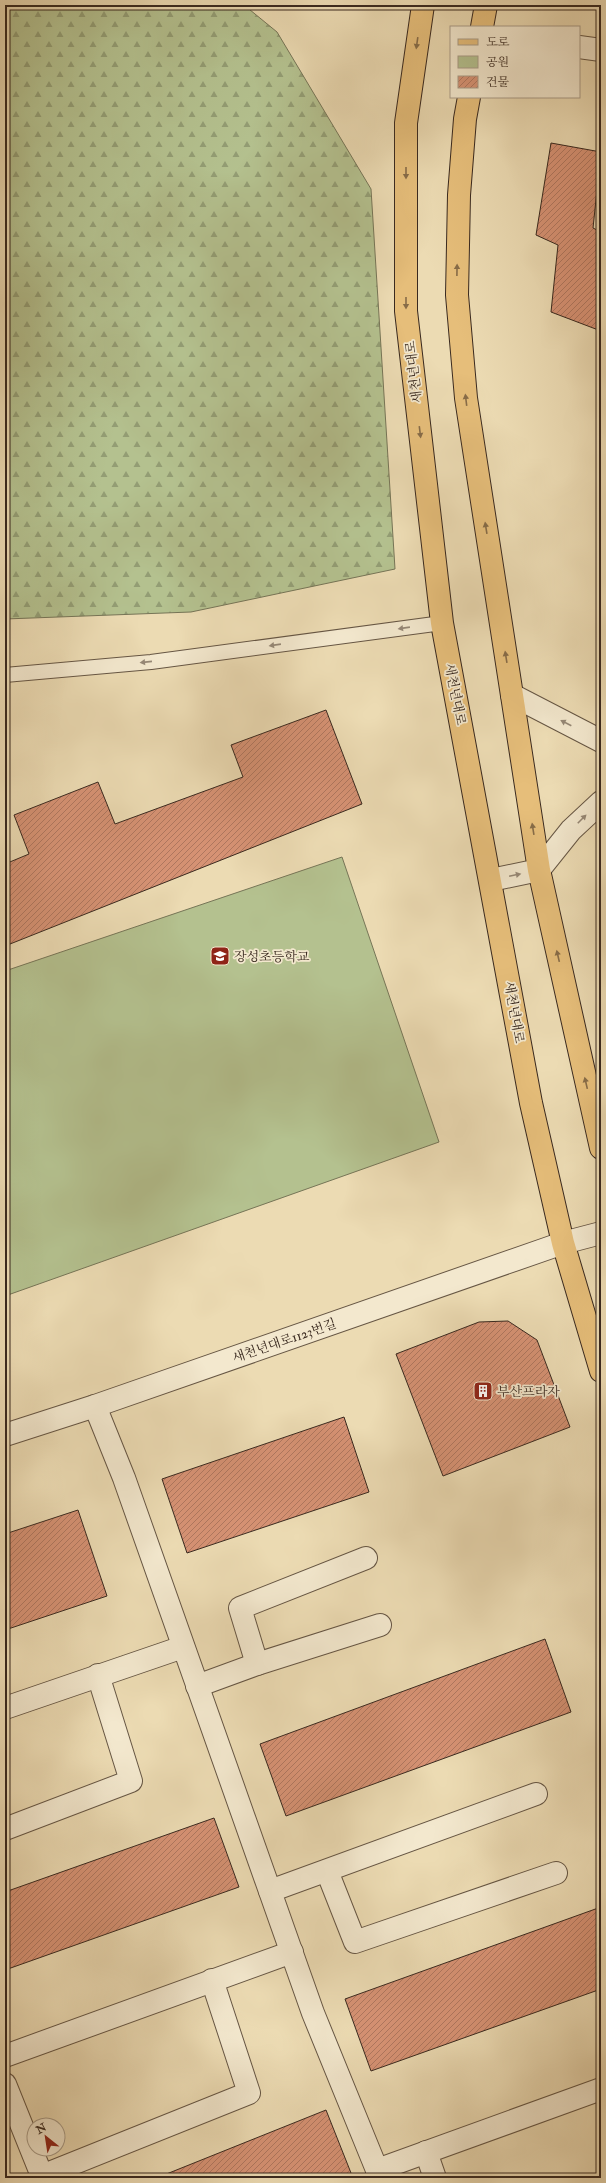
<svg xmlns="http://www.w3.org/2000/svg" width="606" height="2183" viewBox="0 0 606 2183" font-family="'IM FELL Double Pica','Noto Serif KR',serif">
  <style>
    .green { fill: #b4c18f; stroke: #767557 }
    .forest { fill: url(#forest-firs); stroke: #767557 }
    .building { fill: url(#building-hatch); stroke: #39291f }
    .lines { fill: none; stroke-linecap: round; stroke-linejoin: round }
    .lane-casing { stroke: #665644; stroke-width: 16 }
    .street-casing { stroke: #665644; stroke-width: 24 }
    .primary-casing { stroke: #39291f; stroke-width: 24 }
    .lane { stroke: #f3e8ce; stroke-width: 14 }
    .street { stroke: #f3e8ce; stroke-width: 22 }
    .primary { stroke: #e6be7a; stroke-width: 22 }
    .oneway { fill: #876c48 }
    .oneway2 { fill: #968876 }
    .labels { text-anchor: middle; stroke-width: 3.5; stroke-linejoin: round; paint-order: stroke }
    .street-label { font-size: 13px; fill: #39291f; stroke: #f3e8ce }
    .poi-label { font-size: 13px; fill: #39291f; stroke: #f3e8ce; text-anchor: start }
  </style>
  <defs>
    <pattern id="forest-firs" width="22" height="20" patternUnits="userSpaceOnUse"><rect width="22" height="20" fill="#b4c18f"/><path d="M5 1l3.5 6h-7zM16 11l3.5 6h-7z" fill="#939d74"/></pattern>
    <pattern id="building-hatch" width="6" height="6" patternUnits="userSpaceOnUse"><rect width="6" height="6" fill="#d69274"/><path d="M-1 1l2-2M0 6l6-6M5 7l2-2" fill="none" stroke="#af775f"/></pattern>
  </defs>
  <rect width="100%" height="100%" fill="#ecdbb3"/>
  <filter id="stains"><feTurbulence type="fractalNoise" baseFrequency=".005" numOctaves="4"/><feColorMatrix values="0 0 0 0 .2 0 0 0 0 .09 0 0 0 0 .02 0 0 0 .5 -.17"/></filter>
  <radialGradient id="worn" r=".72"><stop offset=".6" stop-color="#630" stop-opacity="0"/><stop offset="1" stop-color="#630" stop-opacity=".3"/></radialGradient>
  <path class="green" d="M342 857 439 1142 5 1296V971Z"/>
  <path class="forest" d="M5 5H244L277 32 371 189 395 569 191 612 5 619Z"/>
  <g class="building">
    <path d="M551 143 601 152 593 228 601 232V331L551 312 558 245 536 235Z"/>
    <path d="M326 710 362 804 5 946V864L29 854 14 815 98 782 115 824 243 777 231 745Z"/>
    <path d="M508 1321 537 1340 570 1427 443 1476 396 1354 479 1322Z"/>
    <path d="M344 1417 369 1492 187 1553 162 1479Z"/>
    <path d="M78 1510 107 1596 5 1630V1534Z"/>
    <path d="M545 1639 571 1712 286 1816 260 1744Z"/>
    <path d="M214 1818 239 1887 5 1970V1892Z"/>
    <path d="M601 1907V1989L371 2071 345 1999Z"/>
    <path d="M326 2110 353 2178H160L159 2177Z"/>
  </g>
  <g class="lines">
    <defs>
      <path id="lane" d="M5 675 151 662 442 623"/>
      <g id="street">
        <path d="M579 47 601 50"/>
        <path d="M512 695 601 741"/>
        <path d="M491 880 539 870 571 830 601 802"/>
        <path d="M95 1406 124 1478 313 2013 377 2170V2178"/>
        <path d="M5 1435 95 1406 563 1243 601 1233"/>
        <path d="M257 1664 240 1608 366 1558"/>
        <path d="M197 1686 257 1664 380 1625"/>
        <path d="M5 1708 183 1647"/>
        <path d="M5 1829 131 1781 98 1675"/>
        <path d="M327 1871 355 1942 556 1873"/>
        <path d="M270 1891 536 1794"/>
        <path d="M5 2056 292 1952"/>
        <path d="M5 2084 42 2176 249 2093 212 1980"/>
        <path d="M426 2152 435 2178"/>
        <path d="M377 2170 601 2089"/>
      </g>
      <g id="primary">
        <path d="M423 5 406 123V311L442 623 531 1103 563 1243 601 1371"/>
        <path d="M482 27 486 5"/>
        <path d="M469 97 465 119 459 195 457 295 466 398 539 870 601 1148"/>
      </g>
    </defs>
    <use href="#lane" class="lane-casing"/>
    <use href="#street" class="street-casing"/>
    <use href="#primary" class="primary-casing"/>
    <use href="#lane" class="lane"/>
    <use href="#street" class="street"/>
    <use href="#primary" class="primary"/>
  </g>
  <defs><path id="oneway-solid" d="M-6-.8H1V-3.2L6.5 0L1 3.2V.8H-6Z"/></defs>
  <g class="oneway">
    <use href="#oneway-solid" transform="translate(417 43) rotate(98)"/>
    <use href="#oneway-solid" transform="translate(406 173) rotate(90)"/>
    <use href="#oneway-solid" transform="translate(457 270) rotate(-89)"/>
    <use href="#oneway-solid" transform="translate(406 303) rotate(90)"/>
    <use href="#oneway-solid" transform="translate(466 400) rotate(-97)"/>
    <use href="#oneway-solid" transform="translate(420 432) rotate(83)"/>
    <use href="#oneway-solid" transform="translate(486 528) rotate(-99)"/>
    <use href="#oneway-solid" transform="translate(506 657) rotate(-99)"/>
    <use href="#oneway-solid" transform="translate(533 829) rotate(-99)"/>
    <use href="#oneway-solid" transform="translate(558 956) rotate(-103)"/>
    <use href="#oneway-solid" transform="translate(586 1083) rotate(-103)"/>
  </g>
  <g class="oneway2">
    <use href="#oneway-solid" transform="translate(404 628) rotate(172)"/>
    <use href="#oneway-solid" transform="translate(275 645) rotate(172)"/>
    <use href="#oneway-solid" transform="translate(146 662) rotate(174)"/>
    <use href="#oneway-solid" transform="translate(566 723) rotate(-153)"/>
    <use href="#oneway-solid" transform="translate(582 819) rotate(-45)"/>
    <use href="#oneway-solid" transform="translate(515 875) rotate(-12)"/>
  </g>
  <defs>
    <symbol id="school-square" viewBox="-11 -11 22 22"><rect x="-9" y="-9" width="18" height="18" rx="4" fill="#8f2418" stroke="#f3e8ce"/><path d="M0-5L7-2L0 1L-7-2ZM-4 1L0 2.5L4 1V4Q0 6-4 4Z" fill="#fff"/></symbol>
    <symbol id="building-square" viewBox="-11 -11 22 22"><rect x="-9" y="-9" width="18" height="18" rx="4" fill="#8f2418" stroke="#f3e8ce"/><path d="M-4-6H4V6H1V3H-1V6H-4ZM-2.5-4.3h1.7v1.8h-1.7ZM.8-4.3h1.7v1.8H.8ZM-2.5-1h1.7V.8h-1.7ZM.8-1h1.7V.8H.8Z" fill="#fff"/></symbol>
  </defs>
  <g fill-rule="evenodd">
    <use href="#school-square" x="209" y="945" width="22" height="22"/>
    <use href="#building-square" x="472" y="1380" width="22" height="22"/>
  </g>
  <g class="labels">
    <g class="street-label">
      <text transform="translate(413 372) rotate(-97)" y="5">새천년대로</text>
      <text transform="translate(456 694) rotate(79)" y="5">새천년대로</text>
      <text transform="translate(515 1012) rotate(80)" y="5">새천년대로</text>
      <text transform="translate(284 1340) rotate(-19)" y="5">새천년대로1123번길</text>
    </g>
    <g class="poi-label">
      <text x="234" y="961">장성초등학교</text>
      <text x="497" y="1396">부산프라자</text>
    </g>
  </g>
  <rect width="606" height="2183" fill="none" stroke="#ecdbb3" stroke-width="20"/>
  <rect x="6" y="6" width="594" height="2171" fill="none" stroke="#39291f" stroke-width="2"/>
  <rect x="10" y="10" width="586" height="2163" fill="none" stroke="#39291f"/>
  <rect x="450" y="26" width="130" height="72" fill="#f3e8ce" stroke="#a99c88"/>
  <rect x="458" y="39" width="20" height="6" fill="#e6be7a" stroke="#a99c88"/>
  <text x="486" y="46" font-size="12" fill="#39291f">도로</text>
  <rect x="458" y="56" width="20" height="12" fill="#b4c18f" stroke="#a99c88"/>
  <text x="486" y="66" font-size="12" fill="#39291f">공원</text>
  <rect x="458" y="76" width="20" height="12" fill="url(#building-hatch)" stroke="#a99c88"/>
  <text x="486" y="86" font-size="12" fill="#39291f">건물</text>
  <g transform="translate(46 2137) rotate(330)"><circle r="19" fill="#f3e8ce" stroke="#a99c88"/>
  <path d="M0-3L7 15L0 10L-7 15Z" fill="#8f2418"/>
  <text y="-6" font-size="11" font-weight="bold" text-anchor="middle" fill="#39291f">N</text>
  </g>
  <rect width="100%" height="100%" filter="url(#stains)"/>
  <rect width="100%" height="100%" fill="url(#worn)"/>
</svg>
